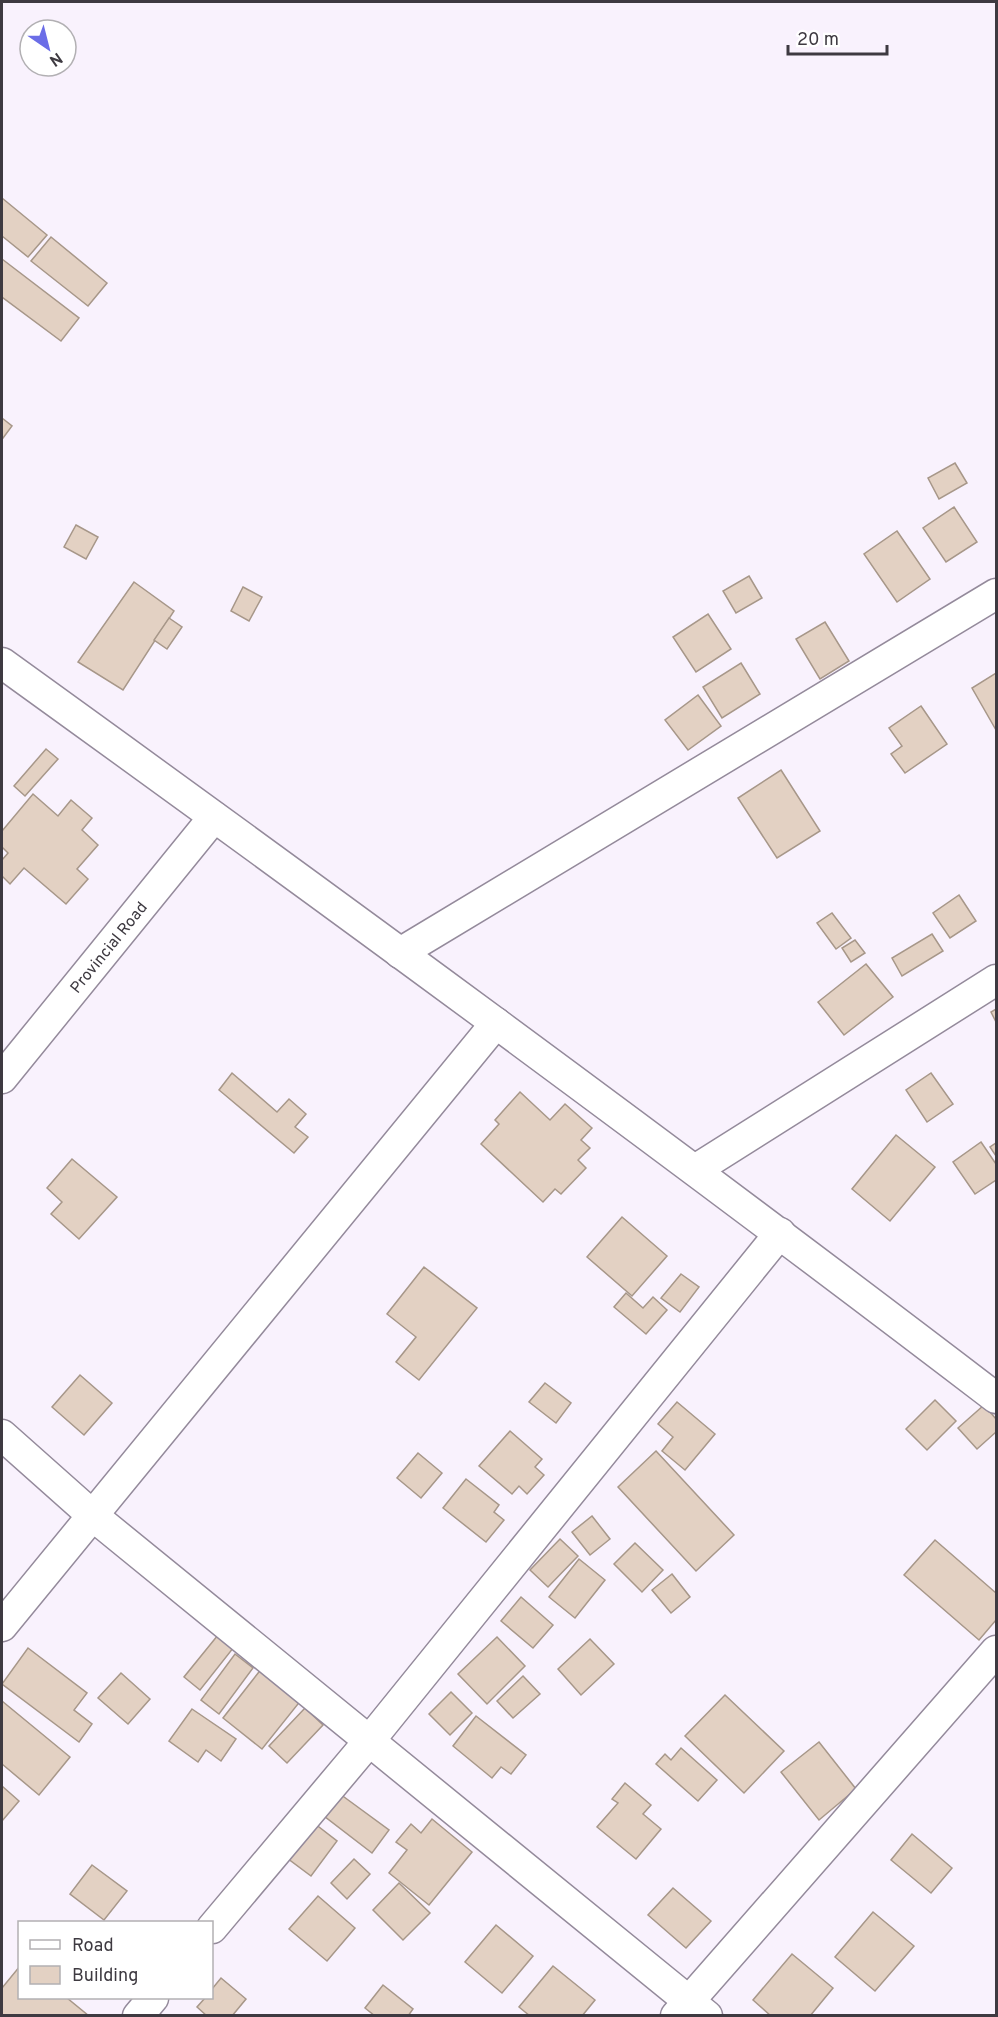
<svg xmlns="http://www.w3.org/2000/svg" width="998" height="2017" viewBox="0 0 998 2017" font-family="Overpass,sans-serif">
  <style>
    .building { fill: #e3d1c3; stroke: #a79789; stroke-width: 1.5 }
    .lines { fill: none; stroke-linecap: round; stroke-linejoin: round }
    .minor-casing { stroke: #948a9b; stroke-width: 33 }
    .minor { stroke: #fff; stroke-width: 30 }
    .labels { text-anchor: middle; stroke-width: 6; stroke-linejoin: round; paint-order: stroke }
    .street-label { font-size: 16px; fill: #3e3a41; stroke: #fff }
  </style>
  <rect width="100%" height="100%" fill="#f9f2fd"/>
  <g class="building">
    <path d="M2 198 47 235 28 257 2 236Z"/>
    <path d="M51 237 107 283 88 306 31 261Z"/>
    <path d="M2 259 79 318 61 341 2 297Z"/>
    <path d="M2 418 12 426 3 438 2 437Z"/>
    <path d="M955 463 967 483 939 499 928 478Z"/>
    <path d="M954 507 977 542 946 562 923 528Z"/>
    <path d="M76 525 98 537 86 559 64 547Z"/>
    <path d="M897 531 930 579 897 602 864 554Z"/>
    <path d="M749 576 762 598 736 613 723 591Z"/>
    <path d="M134 582 174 611 123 690 78 662Z"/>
    <path d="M243 587 262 597 249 621 231 611Z"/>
    <path d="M708 614 731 649 696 672 673 637Z"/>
    <path d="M169 618 182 627 167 649 154 640Z"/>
    <path d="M825 622 849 661 820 679 796 639Z"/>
    <path d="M741 663 760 694 722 718 703 687Z"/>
    <path d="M996 673V730L972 688Z"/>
    <path d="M698 695 721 726 688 750 665 720Z"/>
    <path d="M921 706 947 744 905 773 891 754 902 746 889 728Z"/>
    <path d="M46 749 58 759 25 796 14 786Z"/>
    <path d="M781 770 820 831 777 858 738 798Z"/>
    <path d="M33 794 58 816 71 800 92 818 82 830 98 845 77 869 88 879 66 904 24 868 10 884 2 876V860L8 853 2 847V831Z"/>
    <path d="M959 895 976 921 950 938 933 913Z"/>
    <path d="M832 913 851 938 836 949 817 923Z"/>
    <path d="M932 934 943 951 902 976 892 958Z"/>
    <path d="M855 940 865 953 851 962 842 948Z"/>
    <path d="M866 964 893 997 844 1035 818 1002Z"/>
    <path d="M996 1009V1022L991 1012Z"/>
    <path d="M232 1073 277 1112 289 1099 306 1114 295 1127 308 1137 294 1153 219 1090Z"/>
    <path d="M931 1073 953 1104 927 1122 906 1090Z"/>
    <path d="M520 1092 550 1120 565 1104 592 1128 581 1140 590 1148 578 1160 586 1168 561 1194 555 1189 543 1202 481 1144 499 1124 495 1120Z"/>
    <path d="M896 1135 935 1167 890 1221 852 1189Z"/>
    <path d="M981 1142 996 1164V1180L975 1194 953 1162Z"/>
    <path d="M996 1143V1156L990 1147Z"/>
    <path d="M72 1159 117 1197 79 1239 51 1214 62 1202 47 1188Z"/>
    <path d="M622 1217 667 1256 632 1296 587 1257Z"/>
    <path d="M424 1267 477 1308 419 1380 396 1362 416 1337 387 1314Z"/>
    <path d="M681 1274 699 1287 680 1312 661 1298Z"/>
    <path d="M626 1293 643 1308 653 1297 667 1310 646 1334 614 1307Z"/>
    <path d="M80 1375 112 1403 84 1435 52 1407Z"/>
    <path d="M545 1383 571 1403 556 1423 529 1402Z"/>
    <path d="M935 1400 956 1421 927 1450 906 1429Z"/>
    <path d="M677 1402 715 1434 685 1470 662 1451 673 1437 658 1424Z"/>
    <path d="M984 1405 996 1419V1432L977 1449 958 1428Z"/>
    <path d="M510 1431 542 1459 535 1467 544 1475 527 1494 519 1486 512 1494 479 1466Z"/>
    <path d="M656 1451 734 1535 696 1571 618 1487Z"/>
    <path d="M418 1453 442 1473 421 1498 397 1478Z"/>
    <path d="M466 1479 499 1505 494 1512 504 1520 486 1542 443 1508Z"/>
    <path d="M592 1516 610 1539 590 1555 572 1532Z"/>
    <path d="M560 1539 578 1556 548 1587 530 1570Z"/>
    <path d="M935 1540 996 1593V1620L979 1640 904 1575Z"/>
    <path d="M635 1543 663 1570 642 1592 614 1564Z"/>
    <path d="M579 1559 605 1580 575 1618 549 1597Z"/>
    <path d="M672 1574 690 1597 671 1613 652 1590Z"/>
    <path d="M521 1597 553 1625 533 1648 501 1621Z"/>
    <path d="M218 1635 234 1647 200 1690 184 1677Z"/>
    <path d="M497 1637 525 1666 487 1704 458 1674Z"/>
    <path d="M590 1639 614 1664 581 1695 558 1669Z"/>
    <path d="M28 1648 87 1693 74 1710 92 1724 79 1742 2 1684Z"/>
    <path d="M235 1654 253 1668 219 1714 201 1700Z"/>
    <path d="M262 1668 302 1699 262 1749 223 1718Z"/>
    <path d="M121 1673 150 1699 128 1724 98 1698Z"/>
    <path d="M523 1676 540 1694 513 1718 497 1701Z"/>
    <path d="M451 1692 472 1713 450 1735 429 1714Z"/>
    <path d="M725 1695 784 1751 744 1793 685 1736Z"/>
    <path d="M2 1701 70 1757 39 1795 2 1764Z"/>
    <path d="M305 1708 323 1725 287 1763 269 1746Z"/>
    <path d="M192 1709 236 1739 221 1761 206 1750 198 1762 169 1741Z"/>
    <path d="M476 1716 526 1755 511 1774 501 1767 492 1778 453 1746Z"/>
    <path d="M819 1742 856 1789 819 1820 781 1772Z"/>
    <path d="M681 1748 717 1780 698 1801 656 1764 665 1754 671 1760Z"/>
    <path d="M625 1783 651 1805 643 1814 661 1829 636 1859 597 1827 618 1803 612 1799Z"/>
    <path d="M2 1786 19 1801 2 1821Z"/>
    <path d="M340 1794 389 1830 372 1853 324 1816Z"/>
    <path d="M432 1819 472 1852 429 1905 389 1873 407 1850 396 1842 411 1824 421 1833Z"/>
    <path d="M310 1820 337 1841 311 1876 283 1855Z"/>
    <path d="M912 1834 952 1868 931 1893 891 1860Z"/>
    <path d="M354 1859 370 1874 347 1899 331 1883Z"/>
    <path d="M92 1865 127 1891 104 1920 70 1894Z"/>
    <path d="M399 1883 430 1913 403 1940 373 1910Z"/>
    <path d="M673 1888 711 1921 686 1948 648 1915Z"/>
    <path d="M318 1896 355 1928 327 1961 289 1929Z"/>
    <path d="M873 1912 914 1946 875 1991 835 1957Z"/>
    <path d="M496 1925 533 1956 502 1993 465 1962Z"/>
    <path d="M792 1954 833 1988 810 2016H771L753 2000Z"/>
    <path d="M20 1966V1998H67L89 2016H2V1988Z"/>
    <path d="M553 1966 595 2000 582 2016H530L519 2007Z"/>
    <path d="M221 1978 246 1999 232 2016H207L197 2007 205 1998H212V1989Z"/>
    <path d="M383 1985 413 2009 408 2016H375L365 2008Z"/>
  </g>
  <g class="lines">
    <defs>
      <g id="minor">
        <path d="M2 663C336 904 669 1148 996 1398"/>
        <path d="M400 953 996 594"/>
        <path d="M2 1078 214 817"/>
        <path d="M695 1170 996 980"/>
        <path d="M2 1435 92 1515 707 2016"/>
        <path d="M2 1626 496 1023"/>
        <path d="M212 1928 370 1740 780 1233"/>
        <path d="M138 2016 153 1998"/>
        <path d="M676 2016 996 1651"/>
      </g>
    </defs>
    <use href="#minor" class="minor-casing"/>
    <use href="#minor" class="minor"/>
  </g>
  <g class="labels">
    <g class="street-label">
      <text transform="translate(108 947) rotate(-51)" y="6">Provincial Road</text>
    </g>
  </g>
  <rect width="998" height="2017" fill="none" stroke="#3e3a41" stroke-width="6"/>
  <rect x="18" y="1921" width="195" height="78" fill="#ffffff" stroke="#b2b0b3" stroke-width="1.5"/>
  <rect x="30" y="1940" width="30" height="9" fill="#ffffff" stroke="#b2b0b3" stroke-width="1.5"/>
  <text x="72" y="1951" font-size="18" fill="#3e3a41">Road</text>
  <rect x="30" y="1966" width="30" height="18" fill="#e3d1c3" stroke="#b2b0b3" stroke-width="1.5"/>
  <text x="72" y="1981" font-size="18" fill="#3e3a41">Building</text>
  <g transform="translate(48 48) rotate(145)"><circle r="28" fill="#ffffff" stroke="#b2b0b3" stroke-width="1.5"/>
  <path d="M0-4.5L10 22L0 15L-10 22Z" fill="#6b6de7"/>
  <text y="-9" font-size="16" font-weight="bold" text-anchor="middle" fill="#3e3a41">N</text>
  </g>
  <path d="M788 45v9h99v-9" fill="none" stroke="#3e3a41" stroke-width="3"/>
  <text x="797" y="45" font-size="18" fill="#3e3a41" stroke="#ffffff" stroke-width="4.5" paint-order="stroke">20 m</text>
</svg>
